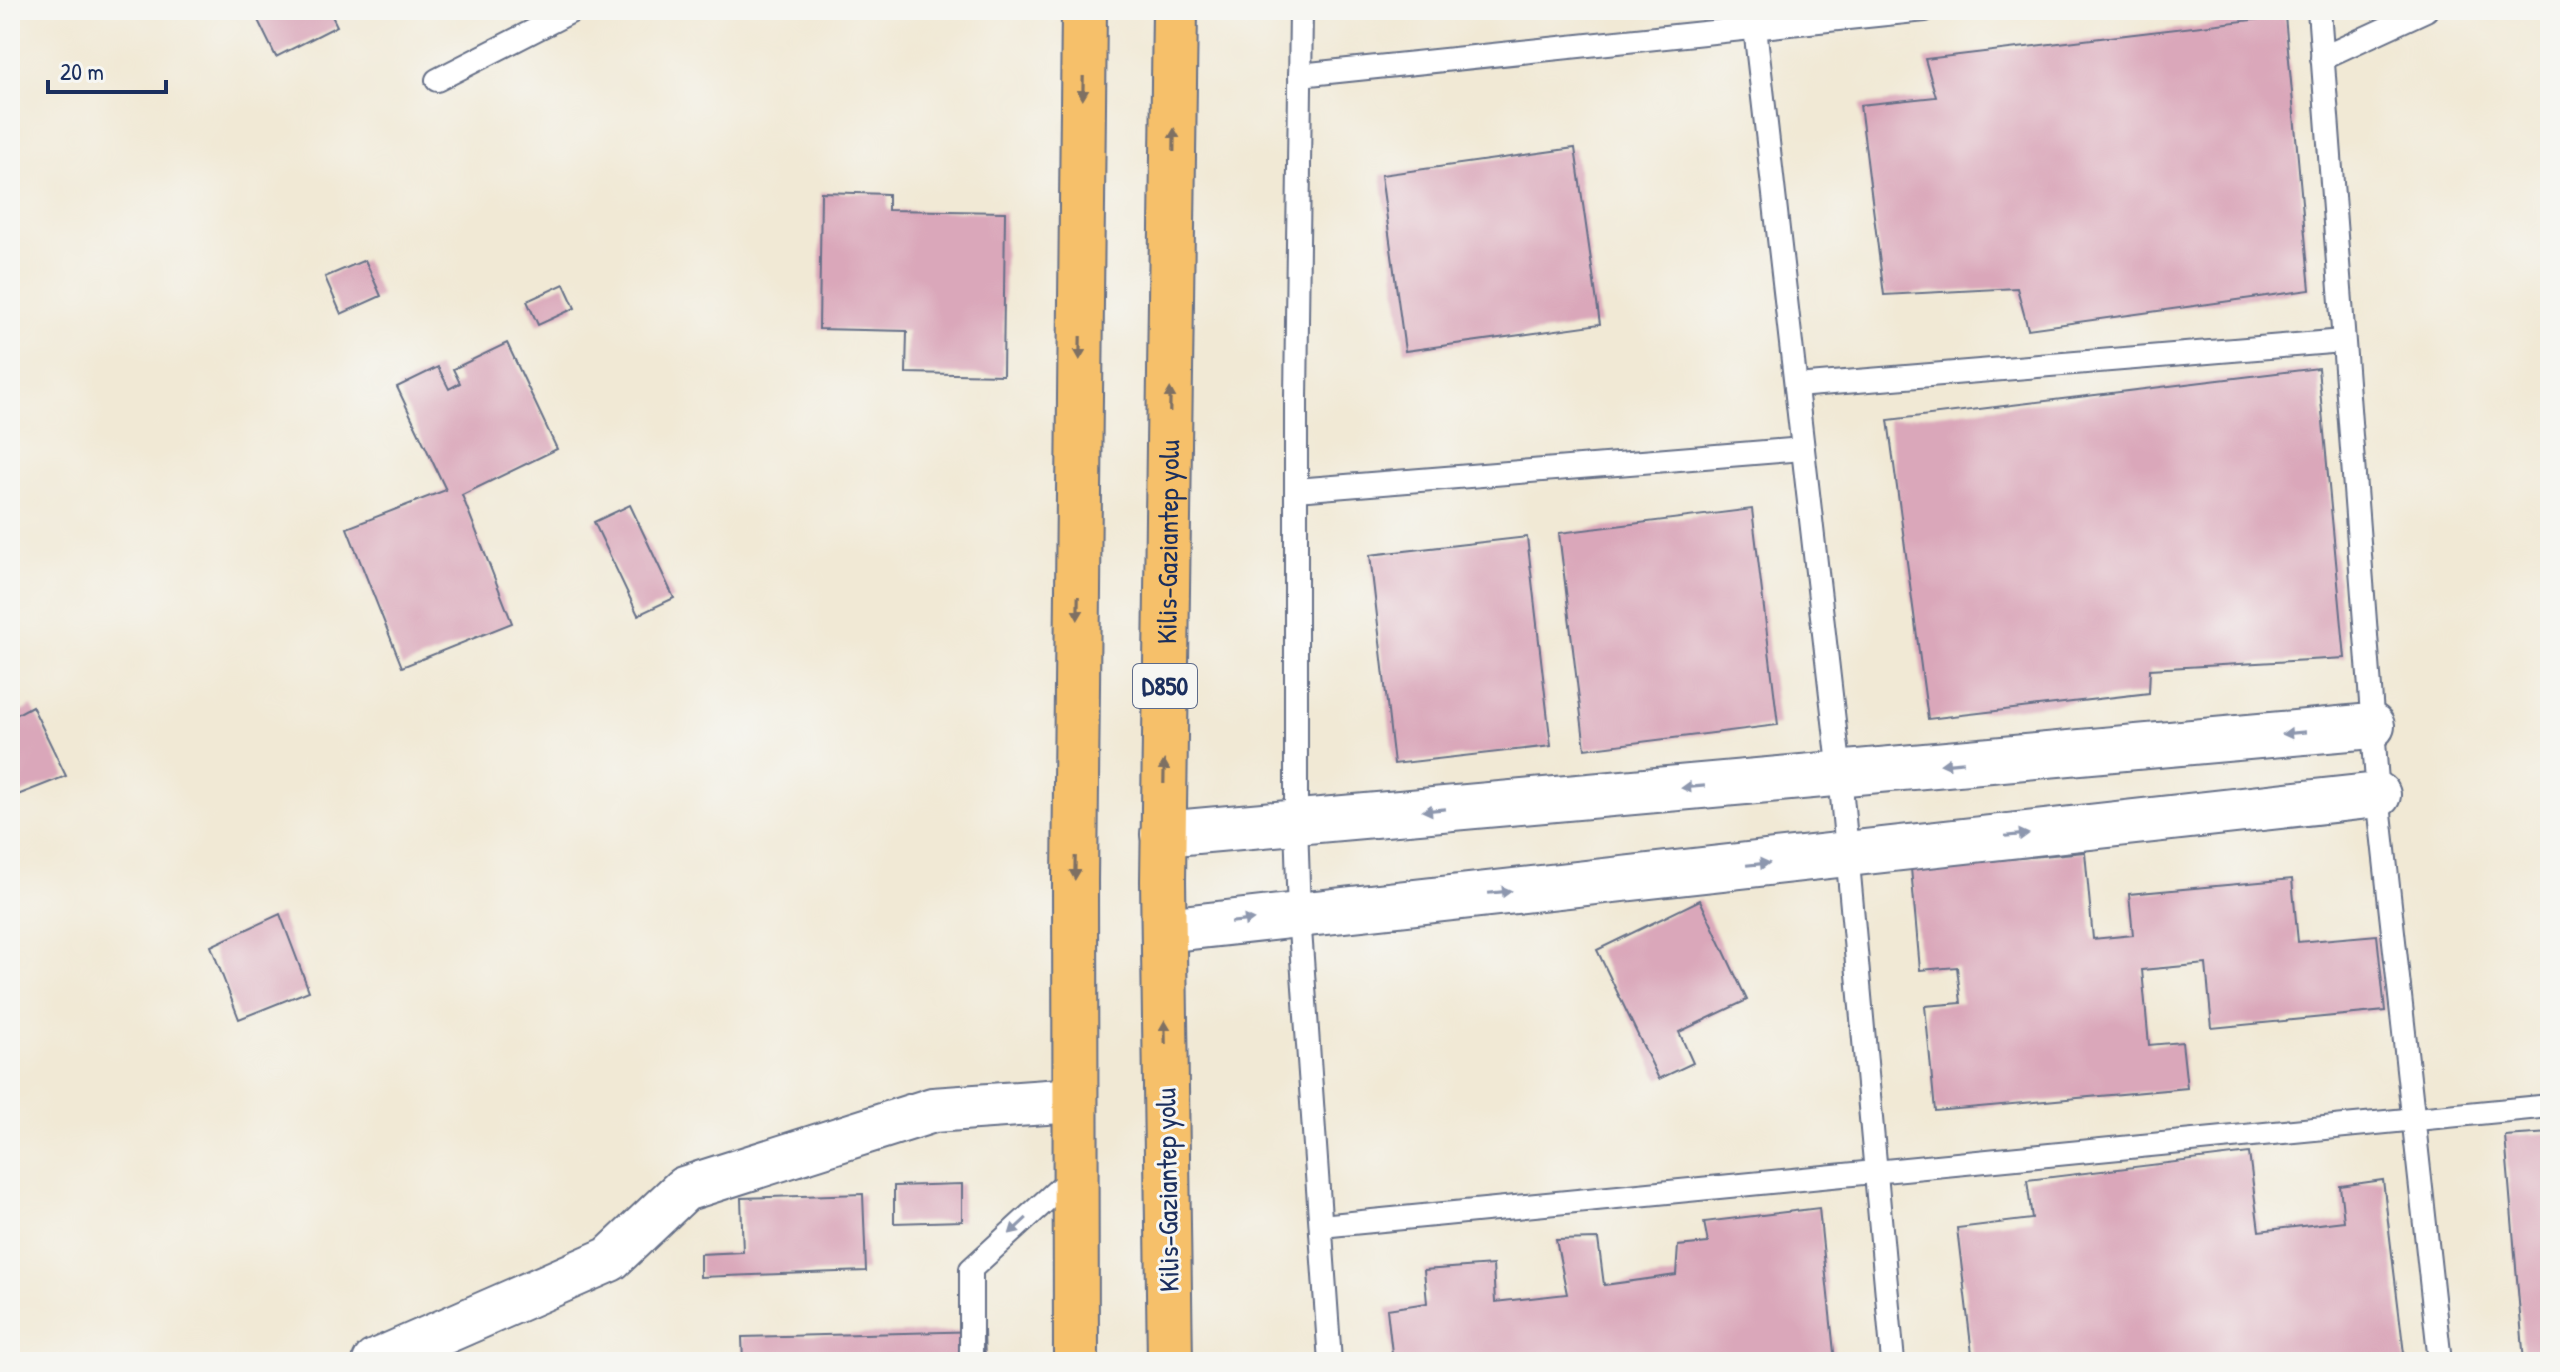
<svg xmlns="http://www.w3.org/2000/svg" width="2560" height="1372" viewBox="0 0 2560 1372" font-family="'Patrick Hand',sans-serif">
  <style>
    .building { fill: #daa7ba }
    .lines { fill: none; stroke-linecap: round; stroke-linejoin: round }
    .service-casing { stroke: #667088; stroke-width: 26 }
    .minor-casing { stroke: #667088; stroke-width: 48 }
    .trunk-casing { stroke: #667088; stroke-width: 48 }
    .service { stroke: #fff; stroke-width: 22 }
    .minor { stroke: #fff; stroke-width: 44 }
    .trunk { stroke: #f6c06b; stroke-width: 44 }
    .oneway { fill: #7e7064 }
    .oneway2 { fill: #8d97ae }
    .labels { text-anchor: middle; stroke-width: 6; stroke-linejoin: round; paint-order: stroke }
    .shield { fill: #f6f6f2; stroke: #5d6b8a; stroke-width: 2 }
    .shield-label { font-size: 26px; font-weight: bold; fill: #1b2f5e }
    .street-label { font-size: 28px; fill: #1b2f5e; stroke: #f6f6f2 }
  </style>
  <rect width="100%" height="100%" fill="#f6f6f2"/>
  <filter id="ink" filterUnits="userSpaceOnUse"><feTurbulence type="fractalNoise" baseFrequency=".0125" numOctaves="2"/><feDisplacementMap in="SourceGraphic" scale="16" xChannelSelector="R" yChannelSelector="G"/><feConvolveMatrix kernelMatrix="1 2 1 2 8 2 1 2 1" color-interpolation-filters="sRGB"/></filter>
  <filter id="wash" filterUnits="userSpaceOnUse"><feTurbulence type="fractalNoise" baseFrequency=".006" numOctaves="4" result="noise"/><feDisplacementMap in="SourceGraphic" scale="32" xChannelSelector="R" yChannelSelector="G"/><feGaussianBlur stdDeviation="1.8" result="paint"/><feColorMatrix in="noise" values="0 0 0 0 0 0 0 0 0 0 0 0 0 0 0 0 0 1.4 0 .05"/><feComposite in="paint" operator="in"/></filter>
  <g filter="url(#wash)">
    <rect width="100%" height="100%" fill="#f1e9d5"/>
    <g id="blocks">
      <g class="building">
        <path d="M253 10H329L337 26 276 57Z"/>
        <path d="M2285 16 2310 290 2028 329 2017 288 1884 295 1860 105 1936 97 1925 59Z"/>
        <path d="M1575 148 1600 324 1405 351 1381 175Z"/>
        <path d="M821 192 888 194V210L1005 212 1003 375 906 373 907 331 819 329Z"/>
        <path d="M365 260 381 296 341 314 325 277Z"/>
        <path d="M564 284 575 308 538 325 527 301Z"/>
        <path d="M507 343 557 449 462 495 512 623 402 667 347 528 446 490 397 387 438 367 449 389 460 383 453 369Z"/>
        <path d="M2318 368 2345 658 2150 669 2149 693 1928 719 1888 420Z"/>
        <path d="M630 505 674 598 638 615 594 522Z"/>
        <path d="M1752 509 1778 725 1585 749 1559 533Z"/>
        <path d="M1527 537 1551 746 1394 764 1370 555Z"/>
        <path d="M32 706 66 776 10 798V718Z"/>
        <path d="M2085 852 2093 939 2133 935 2129 894 2292 879 2298 942 2377 935 2385 1011 2212 1028 2206 964 2142 970 2149 1045 2182 1042 2187 1088 1935 1111 1925 1006 1961 1003 1957 967 1920 970 1911 868Z"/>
        <path d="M1700 900 1747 1000 1679 1032 1693 1063 1659 1079 1597 950Z"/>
        <path d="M280 914 309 991 239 1019 211 946Z"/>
        <path d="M2550 1133V1362H2524L2505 1136Z"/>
        <path d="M2249 1153 2259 1231 2344 1221 2340 1186 2383 1180 2405 1362H1973L1957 1228 2032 1219 2027 1180Z"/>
        <path d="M962 1184V1221L894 1223V1186Z"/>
        <path d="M863 1194 866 1271 700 1277V1254L743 1252 741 1198Z"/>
        <path d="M1819 1208 1835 1362H1393L1387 1309 1427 1303 1424 1270 1493 1265 1495 1302 1567 1294 1556 1240 1598 1239 1604 1285 1676 1275 1678 1246 1708 1243 1704 1222Z"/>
        <path d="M984 1331 985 1362H743L742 1337Z"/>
      </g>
    </g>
  </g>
  <g filter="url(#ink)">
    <use href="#blocks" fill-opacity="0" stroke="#667088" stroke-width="2"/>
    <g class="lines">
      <defs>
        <g id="service">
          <path d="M1301 10 1296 399V822L1299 915 1330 1362"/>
          <path d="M1753 10 1840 774 1893 1362"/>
          <path d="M2319 10 2378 795 2440 1362"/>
          <path d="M2322 58 2426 10"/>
          <path d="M1300 75 1925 10"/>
          <path d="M437 80 574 10"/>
          <path d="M1796 386 2343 341"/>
          <path d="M1296 490 1803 449"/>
          <path d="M1321 1226 2550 1106"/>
          <path d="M971 1362V1269L1075 1174"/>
        </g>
        <g id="minor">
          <path d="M1163 834 2372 726"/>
          <path d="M1164 930 2378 795"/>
          <path d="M375 1362 610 1259 684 1189 933 1110 1075 1100"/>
        </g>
        <g id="trunk">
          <path d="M1076 1362 1075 881 1084 10"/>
          <path id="s1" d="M1170 1362 1163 881 1175 10"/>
        </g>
      </defs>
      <use href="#service" class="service-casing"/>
      <use href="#minor" class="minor-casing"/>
      <use href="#trunk" class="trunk-casing"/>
      <use href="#service" class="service"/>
      <use href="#minor" class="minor"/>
      <use href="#trunk" class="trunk"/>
    </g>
    <defs><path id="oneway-solid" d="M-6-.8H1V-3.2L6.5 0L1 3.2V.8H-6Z" transform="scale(2)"/></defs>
    <g class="oneway">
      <use href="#oneway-solid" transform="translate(1083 88) rotate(91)"/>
      <use href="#oneway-solid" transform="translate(1174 140) rotate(-89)"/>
      <use href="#oneway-solid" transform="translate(1080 348) rotate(91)"/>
      <use href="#oneway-solid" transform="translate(1170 400) rotate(-89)"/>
      <use href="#oneway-solid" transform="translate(1078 608) rotate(91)"/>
      <use href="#oneway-solid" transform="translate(1164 772) rotate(-89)"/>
      <use href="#oneway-solid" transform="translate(1075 868) rotate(91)"/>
      <use href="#oneway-solid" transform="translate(1165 1032) rotate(-91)"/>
    </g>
    <g class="oneway2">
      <use href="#oneway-solid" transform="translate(2294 733) rotate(175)"/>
      <use href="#oneway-solid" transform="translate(1952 763) rotate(175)"/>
      <use href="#oneway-solid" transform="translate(1693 787) rotate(175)"/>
      <use href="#oneway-solid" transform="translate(1434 810) rotate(175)"/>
      <use href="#oneway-solid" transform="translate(2017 835) rotate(-6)"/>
      <use href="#oneway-solid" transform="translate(1758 864) rotate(-6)"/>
      <use href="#oneway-solid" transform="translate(1500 892) rotate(-6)"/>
      <use href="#oneway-solid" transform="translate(1242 921) rotate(-6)"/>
      <use href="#oneway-solid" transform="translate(1018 1226) rotate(137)"/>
    </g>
  </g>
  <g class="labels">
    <rect class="shield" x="1133" y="664" width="64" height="44" rx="6"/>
    <g class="shield-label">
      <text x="1165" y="695">D850</text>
    </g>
    <g class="street-label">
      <text dy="10" stroke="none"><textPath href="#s1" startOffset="820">Kilis-Gaziantep yolu</textPath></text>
      <text transform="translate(1167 1190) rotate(-91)" y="10">Kilis-Gaziantep yolu</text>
    </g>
  </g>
  <rect width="2560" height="1372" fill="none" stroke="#f6f6f2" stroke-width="40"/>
  <path d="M48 80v12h118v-12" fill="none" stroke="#1b2f5e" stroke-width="4"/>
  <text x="60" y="80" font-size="24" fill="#1b2f5e" stroke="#f6f6f2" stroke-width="6" paint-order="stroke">20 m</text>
</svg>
